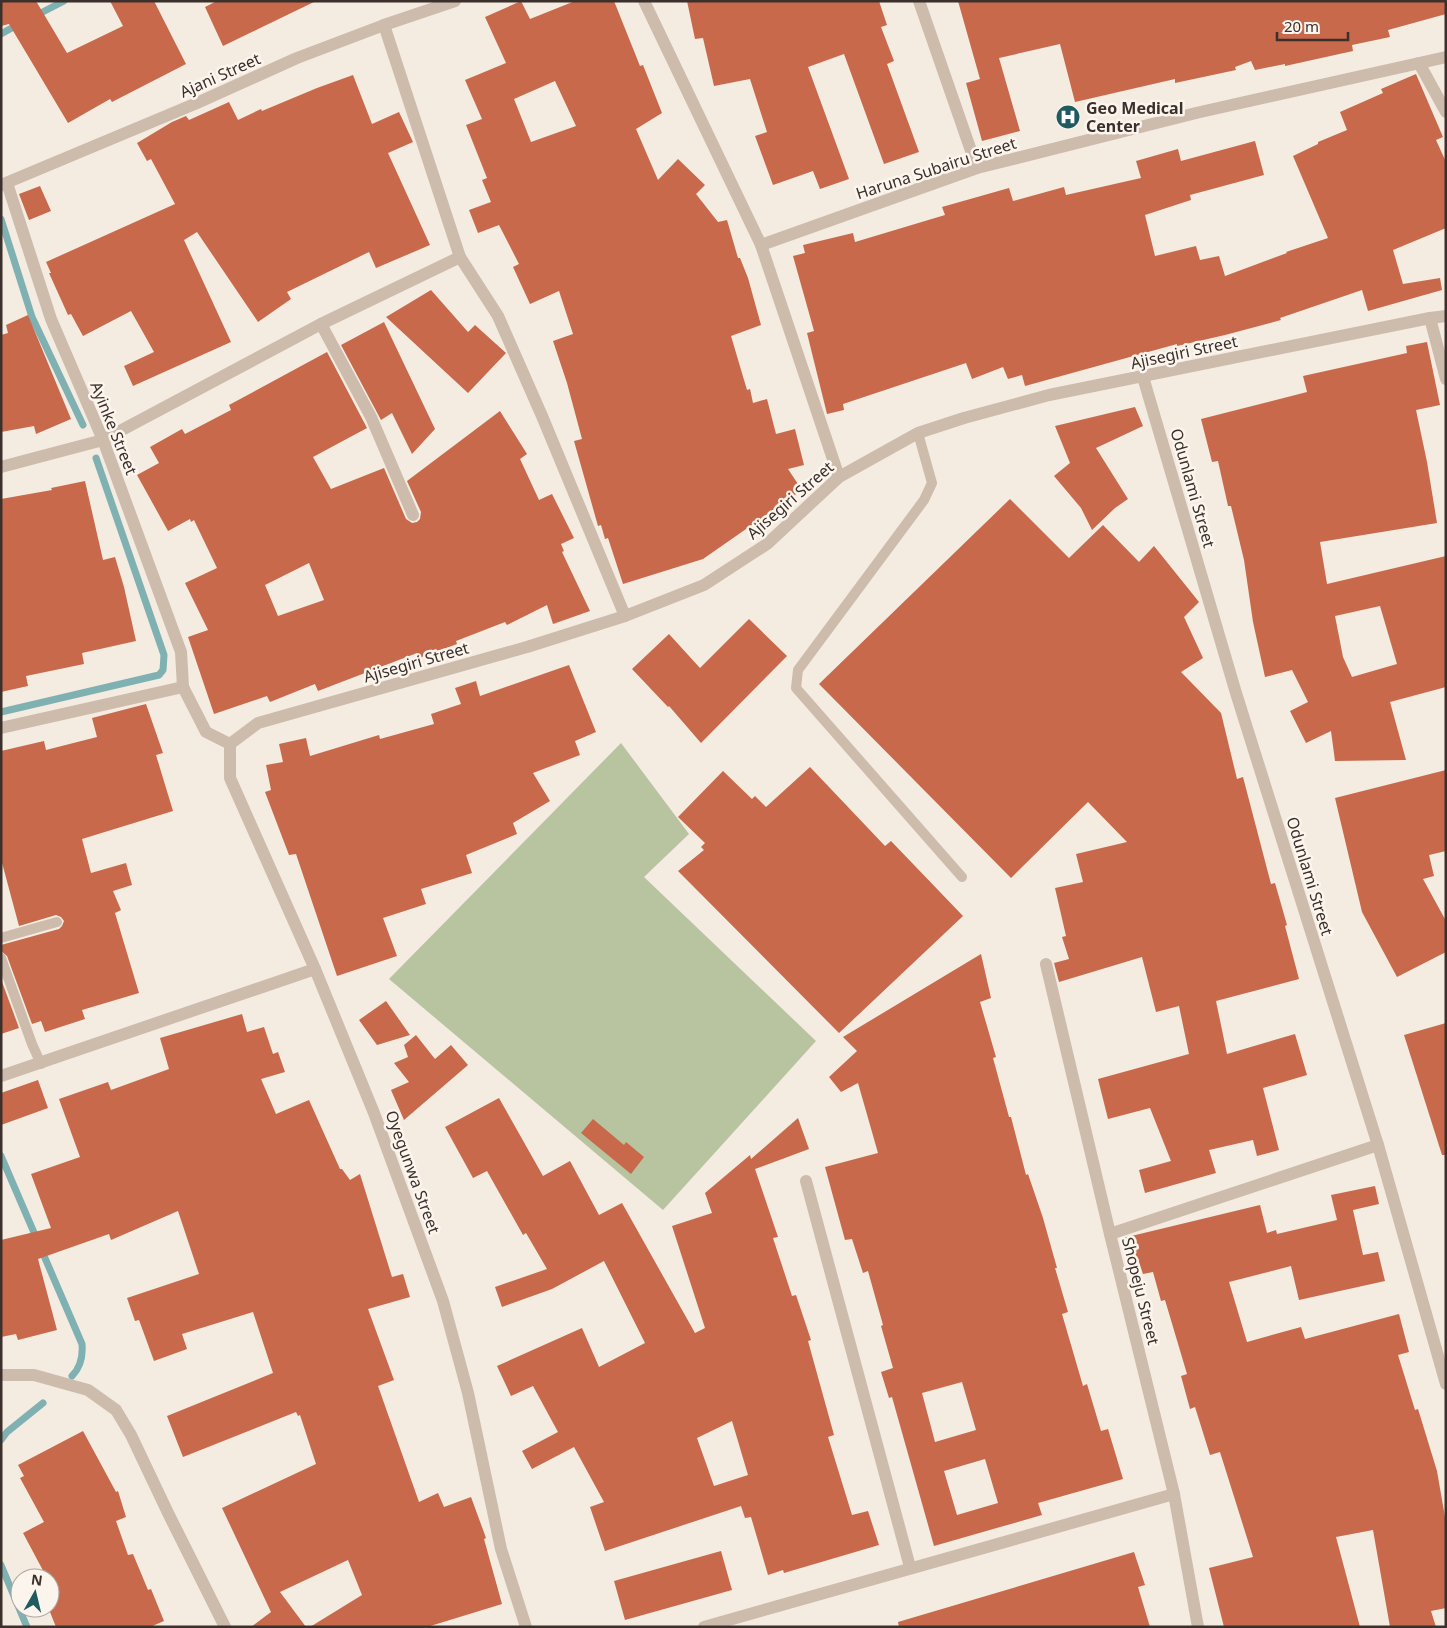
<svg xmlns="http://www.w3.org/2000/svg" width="1447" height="1628" viewBox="0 0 1447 1628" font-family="'Noto Sans',sans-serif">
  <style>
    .green { fill: #b8c4a0 }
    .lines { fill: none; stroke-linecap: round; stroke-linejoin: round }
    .stream { stroke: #7fb0b2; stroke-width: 7 }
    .building { fill: #c8694b; fill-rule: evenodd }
    .service { stroke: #cdbbac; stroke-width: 10 }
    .minor { stroke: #cdbbac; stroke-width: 12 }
    .tertiary { stroke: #cdbbac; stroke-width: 12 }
    .labels { text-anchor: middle; stroke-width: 5; stroke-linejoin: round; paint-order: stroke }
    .street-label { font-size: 16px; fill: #3b302b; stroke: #fbf5ee }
    .poi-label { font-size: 16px; font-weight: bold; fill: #3b302b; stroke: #fbf5ee; text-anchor: start }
  </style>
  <rect width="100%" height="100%" fill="#f4ebe1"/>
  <path class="green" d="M621 743 689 834 644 877 816 1041 663 1210 389 979Z"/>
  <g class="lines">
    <g class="stream">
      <path d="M35 16 64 1"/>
      <path d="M1 34 19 24"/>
      <path d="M1 219 32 317 83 425"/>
      <path d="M1 712 159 675 163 670 164 655 96 458"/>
      <path d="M1 1156 82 1344C83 1356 81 1367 72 1376"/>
      <path d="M1 1440 7 1432 43 1403"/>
      <path d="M1 1565 27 1627"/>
    </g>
  </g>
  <g class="building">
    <path d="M1 1H36L67 53 123 26 110 1H154L186 64 112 102 110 99 68 123 9 24 1 26Z"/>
    <path d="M217 1H316L223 46 205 7Z"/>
    <path d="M521 1 530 19 575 1H614L640 66 643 65 662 113 636 129 658 180 678 159 705 185 696 194 718 222 727 220 738 258H740L748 278 761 325 731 336 747 390 750 389 753 403 767 399 776 434 795 429 804 465 788 469 802 490 703 559 623 584 608 538 605 539 601 525 598 526 574 441 582 439 567 383 553 341 573 334 559 291 530 304 513 267 519 264 499 225 478 233 469 210 491 202 482 180 487 178 466 125 482 119 465 80 506 63 485 17ZM555 81 576 126 531 142 514 99Z"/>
    <path d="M687 1H879L887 25 881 27 894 61 887 64 919 152 884 164 844 54 808 67 849 179 820 189 813 171 773 185 755 136 767 132 750 79 714 86 703 38 695 39Z"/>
    <path d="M958 1H1446V14L1388 30 1390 37 1352 45 1353 51 1285 66V64L1255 70 1251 61 1235 67 1236 70 1175 83V79L1075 102 1060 44 999 58 1020 131 982 141 966 83 980 79Z"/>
    <path d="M1416 74 1443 137 1436 140 1446 162V228L1393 250 1403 284 1440 278 1442 290 1368 311 1362 290 1280 318 1281 320 1225 335 1177 346V344L1025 386 1022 375 1008 379 1003 367 972 379 966 363 843 404 844 410 827 414 807 333 814 331 793 256 805 253 803 245 853 233 855 242 945 215 942 207 1009 188 1013 201 1064 187 1066 195 1141 178 1136 161 1178 149 1181 161 1255 141 1264 175 1190 195 1191 200 1145 215 1155 256 1196 246 1200 260 1219 256 1225 276 1287 253 1286 252 1328 238 1293 156 1318 144V142L1347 130 1340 112 1383 93 1381 89Z"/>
    <path d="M353 75 372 124 399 112 413 142 388 153 430 245 376 268 369 252 287 292 291 299 258 322 197 232 184 240 231 342 133 386 124 366 154 352 131 311 83 336 71 314 68 315 49 273H51L46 262 175 204 151 159 147 161 137 143 172 122 186 116 189 120 229 102 238 120 261 109 262 111 317 88Z"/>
    <path d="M40 186 51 211 29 220 19 194Z"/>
    <path d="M431 290 468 332 475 325 506 353 468 393 386 317Z"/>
    <path d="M28 315 71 419 36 434 34 426 1 432V335L8 333 6 325Z"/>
    <path d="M384 322 435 429 412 454 392 413 381 420 341 345Z"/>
    <path d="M1427 342 1440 405 1416 410 1427 462 1437 523 1320 542 1327 584 1446 556V687L1390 702 1406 760 1335 761 1331 731 1306 743 1290 711 1308 702 1292 670 1265 677 1253 622 1244 560 1231 506H1228L1218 461 1212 462 1201 419 1307 392 1303 376 1407 353 1406 346ZM1380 606 1397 664 1352 677 1343 657 1335 616Z"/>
    <path d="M327 352 367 428 313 457 331 489 384 468 406 519 412 523 417 522 420 519 421 512 407 481 500 411 527 454 520 459 539 500 552 494 574 538 561 544 564 551 562 552 590 611 553 624 547 605 507 625 505 622 456 641 457 644 419 658 417 653 318 691 315 684 270 702 267 696 214 714 188 637 208 630 185 583 217 568 194 520 191 522 190 519 168 531 137 475 159 463 150 447 182 429 185 434 231 410 229 405ZM309 563 324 600 278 616 265 585Z"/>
    <path d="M1135 407 1143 426 1096 448 1128 499 1115 508 1092 530 1081 508 1054 476 1070 463 1055 426Z"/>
    <path d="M85 481 103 560 115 557 124 587 136 641 82 653 84 664 26 676 28 686 1 692V499L52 490 51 488Z"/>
    <path d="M1010 499 1069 558 1103 525 1139 562 1154 546 1199 602 1184 617 1203 658 1181 672 1221 713 1237 779 1243 777 1271 884 1275 883 1287 925 1285 926 1299 979 1216 1001 1227 1054 1295 1034 1307 1075 1263 1088 1279 1150 1257 1156 1253 1140 1209 1150 1216 1173 1145 1193 1139 1170 1171 1161 1150 1108 1108 1119 1098 1079 1189 1054 1179 1006 1156 1012 1142 957 1059 982 1054 963 1069 959 1062 937 1066 936 1055 888 1083 882 1076 854 1127 842 1088 802 1011 878 819 684Z"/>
    <path d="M749 619 787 656 701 743 669 706 668 707 632 669 669 634 700 668Z"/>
    <path d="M569 665 596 732 575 741 580 755 533 773 550 801 513 823 517 834 466 855 472 873 421 889 426 904 383 918 397 956 337 976 296 854 289 855 265 792 271 790 266 765 283 762 279 744 306 738 310 756 379 735 380 739 434 724 431 714 461 704 455 688 476 681 480 696Z"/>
    <path d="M146 704 163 753 156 755 173 811 82 839 91 873 126 863 132 885 113 891 121 910 115 913 139 993 82 1010 85 1019 45 1032 41 1021 32 1024 7 956 1 951V945L59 929 62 926 64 921 61 917 56 915 19 926 1 859V751L44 741 46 750 97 737 92 718Z"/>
    <path d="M810 767 885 846 891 841 963 916 839 1033 678 871 704 850 701 847 705 843 678 817 723 771 752 799 755 796 766 807Z"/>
    <path d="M1446 770V851L1429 855 1434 876 1423 879 1446 921V952L1397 977 1362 912 1335 798Z"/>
    <path d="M981 954 991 998 980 1002 996 1057 993 1058 1009 1117H1011L1026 1175 1028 1174 1043 1218 1057 1268H1055L1068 1312 1062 1314 1083 1386 1087 1384 1101 1431 1108 1429 1123 1479 1038 1503 1042 1515 934 1546 892 1397 889 1398 881 1372 893 1368 881 1326 883 1325 868 1271 863 1273 852 1239 845 1240 825 1167 878 1153 858 1083 841 1092 829 1077 857 1051 843 1037ZM962 1382 976 1430 935 1442 922 1393ZM985 1459 998 1503 957 1515 944 1471Z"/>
    <path d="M1 979 19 1028 1 1034Z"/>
    <path d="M386 1001 410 1035 377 1045 359 1020Z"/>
    <path d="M242 1014 247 1032 264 1027 273 1054 278 1052 285 1072 261 1079 276 1114 309 1100 340 1169H342L350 1180 360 1174 392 1277 403 1274 410 1297 368 1309 394 1380 378 1386 419 1502 438 1493 444 1507 471 1497 486 1538 484 1539 502 1604 427 1627H310L362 1595 348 1560 280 1592 306 1627H251L271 1612 222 1508 316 1464 300 1415 298 1416 296 1412 183 1457 167 1416 273 1373 253 1312 182 1334 187 1349 154 1361 139 1320 135 1321 127 1298 199 1274 178 1211 111 1240 109 1234 38 1259 57 1330 18 1340 16 1334 1 1337V1240L51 1228 31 1174 80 1157 59 1099 108 1082 111 1090 169 1069 160 1038Z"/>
    <path d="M1446 1023V1155H1442L1404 1035Z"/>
    <path d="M416 1035 435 1059 451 1045 468 1065 404 1120 391 1090 409 1082 394 1063 408 1057 404 1045Z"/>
    <path d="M38 1080 48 1108 1 1125V1093Z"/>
    <path d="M499 1098 543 1176 570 1161 599 1215 622 1203 695 1333 705 1328 672 1226 712 1213 705 1193 750 1155 751 1159 798 1118 809 1149 755 1169 778 1237 773 1238 792 1296 796 1295 811 1340 808 1341 834 1435 828 1437 852 1515 868 1511 879 1545 784 1573 783 1570 768 1575 751 1517 745 1518 741 1506 605 1551 590 1507 604 1502 574 1447 532 1469 522 1451 558 1432 533 1386 511 1396 497 1366 582 1328 599 1367 645 1343 604 1261 552 1289 502 1307 495 1287 547 1269 526 1233 523 1235 487 1171 473 1178 445 1127ZM732 1421 748 1475 714 1486 697 1438Z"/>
    <path d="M593 1119 624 1145 626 1142 644 1157 631 1174 581 1133Z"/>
    <path d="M1375 1186 1379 1204 1353 1210 1363 1255 1378 1252 1385 1281 1299 1300 1291 1266 1229 1282 1247 1342 1301 1327 1305 1339 1399 1314 1409 1352 1398 1355 1415 1410 1418 1409 1437 1471 1446 1523V1608L1431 1611 1436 1627H1390L1373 1530 1336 1537 1360 1627H1224L1209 1568 1253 1557 1220 1452 1210 1455 1195 1407 1190 1409 1181 1376 1187 1374 1165 1300 1161 1301 1153 1272 1143 1274 1138 1259 1129 1261 1123 1238 1260 1205 1267 1233 1276 1230 1277 1234 1337 1220 1331 1195Z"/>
    <path d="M83 1431 116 1492 118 1491 126 1517 116 1521 128 1555 133 1554 148 1590 151 1589 164 1621 150 1627H56L50 1612V1578H47L23 1533 44 1522 20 1478 24 1476 18 1465Z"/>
    <path d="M721 1551 732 1590 625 1620 614 1581Z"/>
    <path d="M1134 1552 1145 1585 1138 1587 1150 1627H899L898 1622Z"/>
  </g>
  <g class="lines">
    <g class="service">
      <path d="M918 433 932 483 924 500 798 670 796 688 962 877"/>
      <path d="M1 938 57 922"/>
      <path d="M1 958 32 1044 41 1064"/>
    </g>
    <g class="minor">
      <path d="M644 1 761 245 839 477"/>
      <path d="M919 1 977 168"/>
      <path d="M384 25 460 257 498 316 542 416 625 616"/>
      <path d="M1419 63 1446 112"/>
      <path d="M7 183 51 319 103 440 181 652 183 687 206 732 230 744"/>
      <path d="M1 185 197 103 297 58 384 25 455 1"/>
      <path d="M761 245 977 168 1196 113 1446 57"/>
      <path d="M1430 318 1446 379"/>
      <path d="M321 324 371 417 413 515"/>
      <path d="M1143 377 1236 693 1378 1145 1446 1384"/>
      <path d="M1 467 103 440 321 324 460 257"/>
      <path d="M1 728 183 687"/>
      <path d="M1046 964 1110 1234 1174 1494 1198 1627"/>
      <path d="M1 1076 315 969"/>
      <path d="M806 1181 910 1567"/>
      <path d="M1110 1234 1378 1145"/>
      <path d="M1 1375H34L88 1390 116 1410 131 1435 169 1515 225 1627"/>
      <path d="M704 1627 1174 1494"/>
    </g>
    <path class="tertiary" d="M526 1627 501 1549 468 1393 443 1301 374 1113 315 969 230 778V744L258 723 527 647 625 616 704 585 767 544 839 477 918 433 964 418 1049 395 1430 318 1446 316"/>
  </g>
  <defs>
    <symbol id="hospital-disc" viewBox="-11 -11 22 22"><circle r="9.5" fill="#1f5a5e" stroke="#fbf5ee"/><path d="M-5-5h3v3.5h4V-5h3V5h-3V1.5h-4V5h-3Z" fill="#fff"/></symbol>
  </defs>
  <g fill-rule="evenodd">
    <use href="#hospital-disc" x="1054" y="103" width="28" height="28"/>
  </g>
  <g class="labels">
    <g class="street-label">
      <text transform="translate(220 75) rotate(-24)" y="6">Ajani Street</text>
      <text transform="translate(936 168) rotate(-18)" y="6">Haruna Subairu Street</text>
      <text transform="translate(1184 352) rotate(-12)" y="6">Ajisegiri Street</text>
      <text transform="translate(114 428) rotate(68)" y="6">Ayinke Street</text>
      <text transform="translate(1193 488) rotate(74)" y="6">Odunlami Street</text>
      <text transform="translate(790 500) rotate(-41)" y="6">Ajisegiri Street</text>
      <text transform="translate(416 662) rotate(-16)" y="6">Ajisegiri Street</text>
      <text transform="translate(1310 876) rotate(73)" y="6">Odunlami Street</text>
      <text transform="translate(413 1172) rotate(70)" y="6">Oyegunwa Street</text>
      <text transform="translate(1141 1291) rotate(76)" y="6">Shopeju Street</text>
    </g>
    <g class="poi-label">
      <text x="1086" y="114">Geo Medical<tspan x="1086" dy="18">Center</tspan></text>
    </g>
  </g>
  <rect width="1447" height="1628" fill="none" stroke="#3b302b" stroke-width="5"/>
  <g transform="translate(35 1593) rotate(8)"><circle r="24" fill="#fbf5ee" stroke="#aea6a0"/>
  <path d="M0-4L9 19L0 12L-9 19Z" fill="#1f5a5e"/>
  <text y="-8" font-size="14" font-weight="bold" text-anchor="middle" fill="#3b302b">N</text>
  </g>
  <path d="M1277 32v8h71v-8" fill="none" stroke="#3b302b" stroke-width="2.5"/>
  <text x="1284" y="32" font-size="15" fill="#3b302b" stroke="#fbf5ee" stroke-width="4" paint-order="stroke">20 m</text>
</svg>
